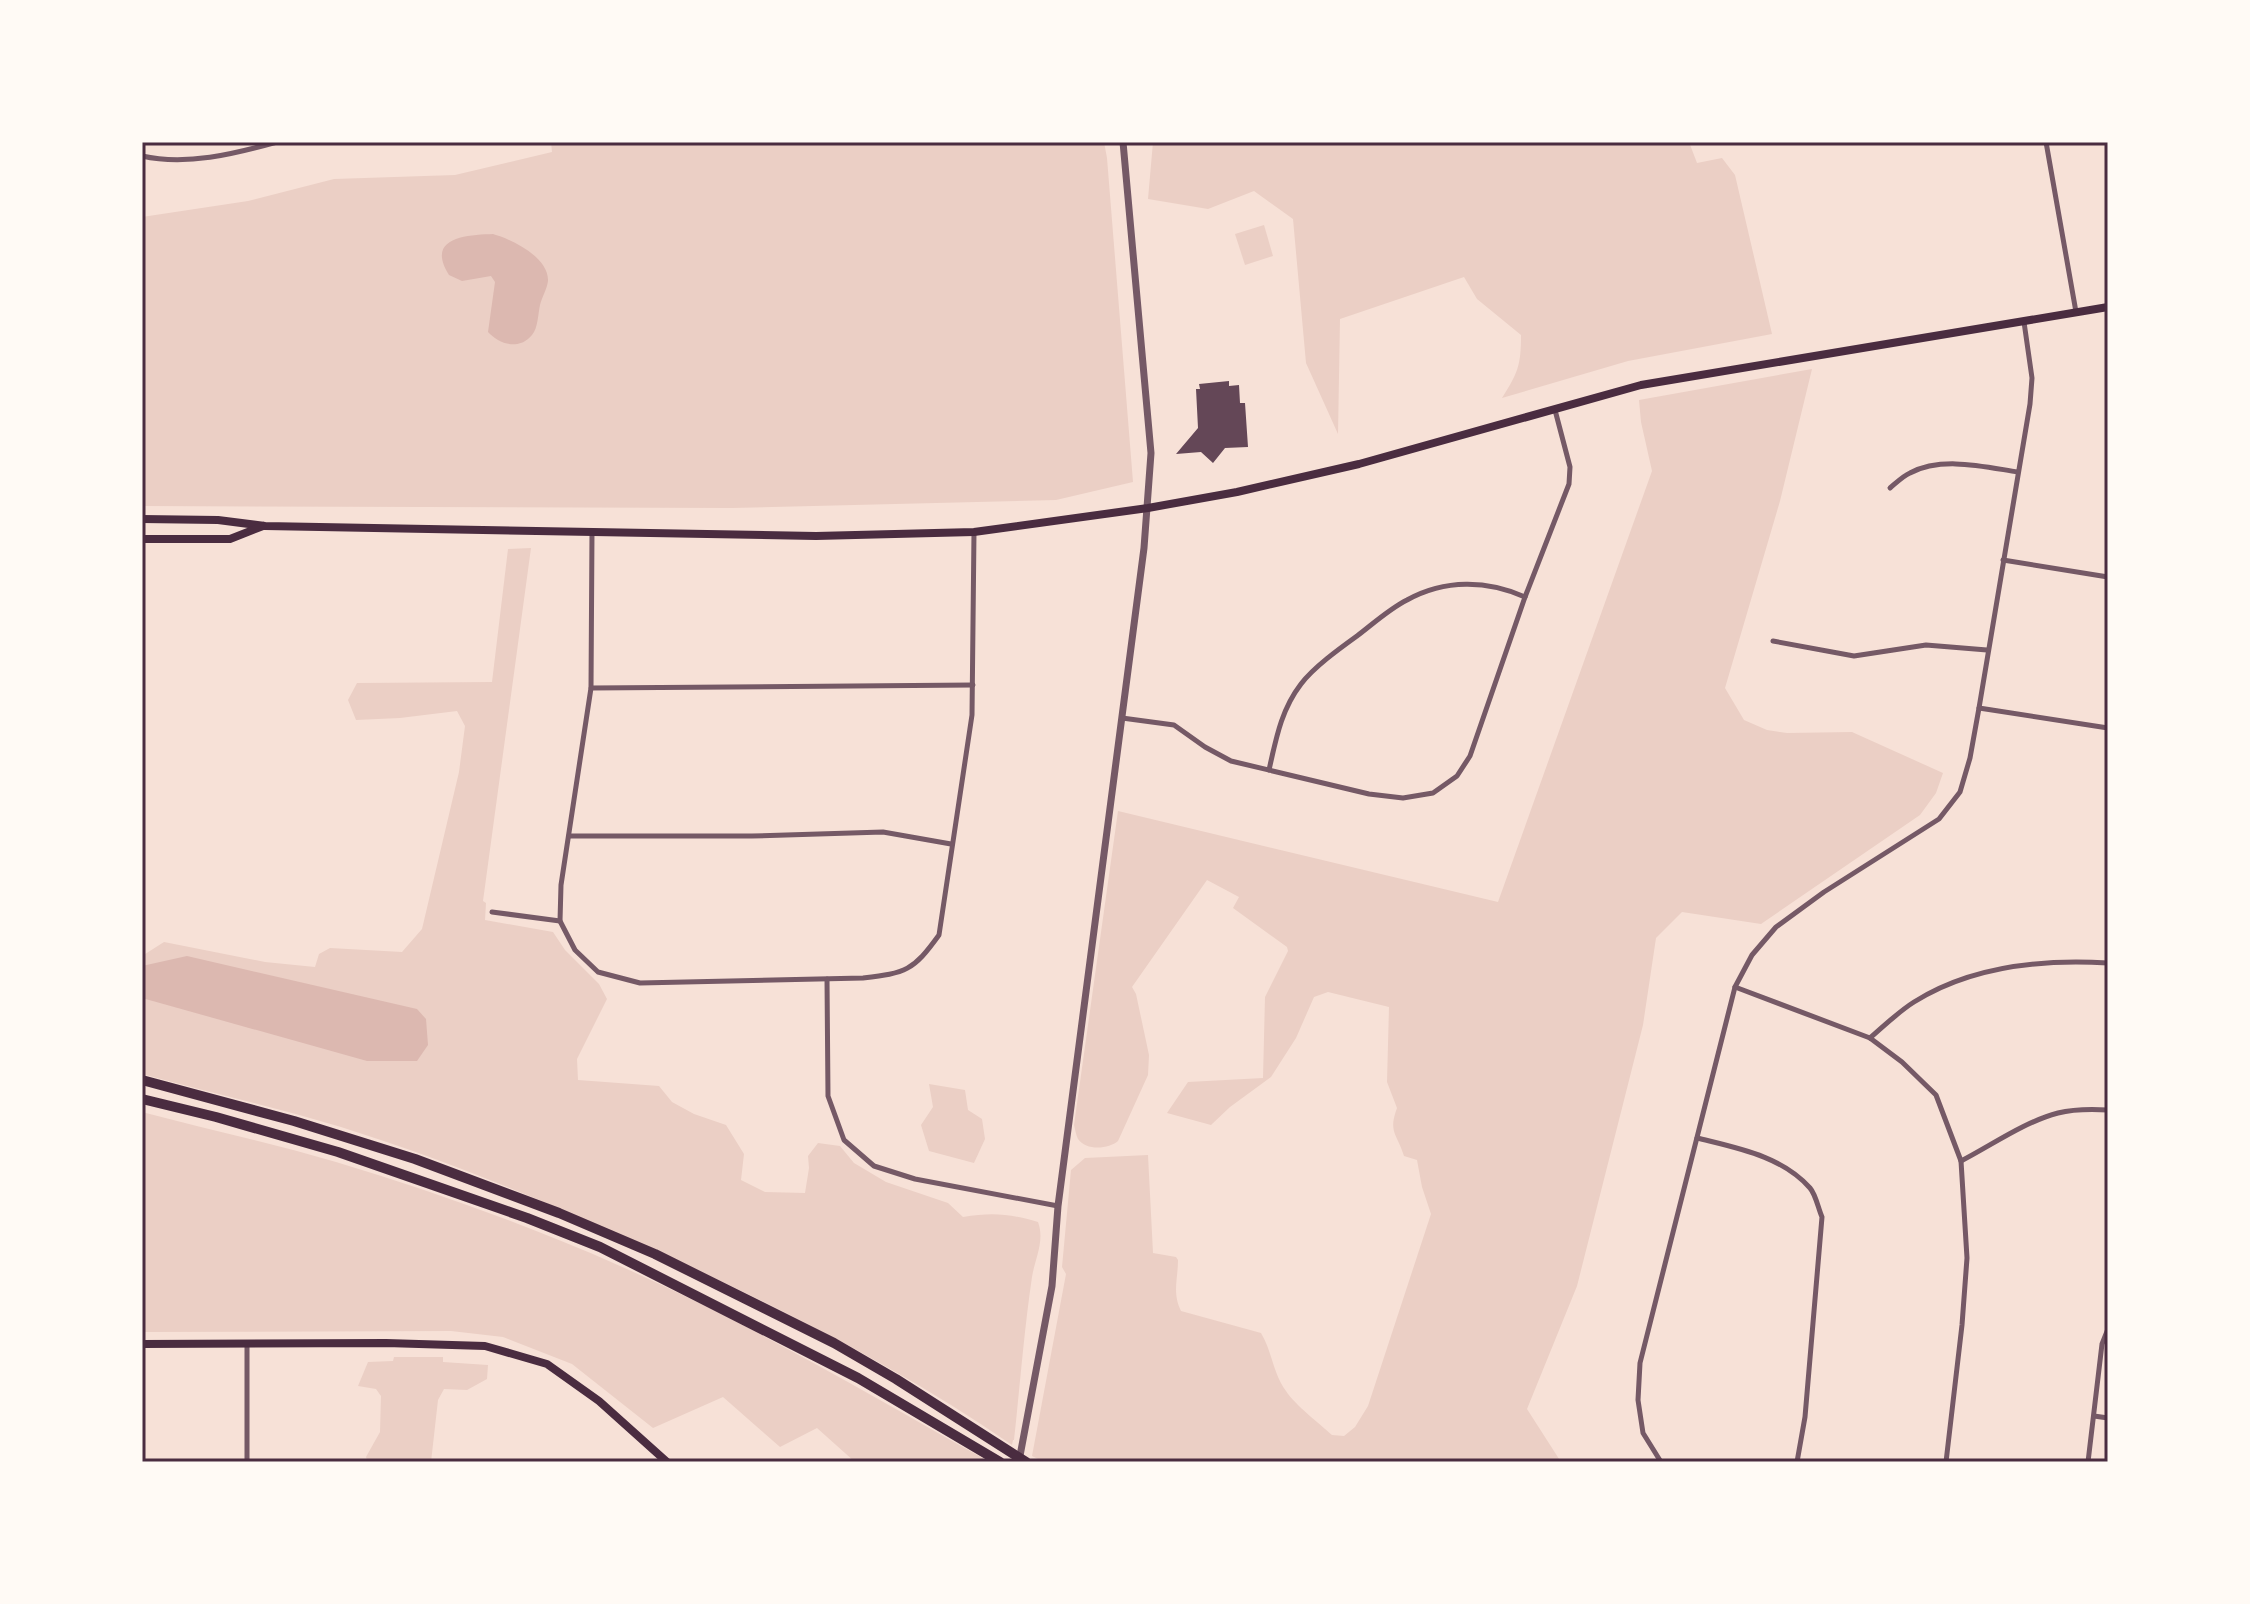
<svg xmlns="http://www.w3.org/2000/svg" width="2250" height="1604" viewBox="0 0 2250 1604" font-family="'IBM Plex Sans',sans-serif">
  <style>
    .green { fill: #ebcfc5 }
    .water { fill: #dcb8b0 }
    .building { fill: #644757 }
    .lines { fill: none; stroke-linecap: round; stroke-linejoin: round }
    .minor { stroke: #755966; stroke-width: 5 }
    .tertiary { stroke: #755966; stroke-width: 7 }
    .secondary { stroke: #4a2c40; stroke-width: 8 }
    .primary { stroke: #4a2c40; stroke-width: 8 }
    .motorway { stroke: #4a2c40; stroke-width: 10 }
    .neatline { fill: none; stroke: #4a2c40; stroke-width: 3 }
  </style>
  <rect width="100%" height="100%" fill="#f7e1d7"/>
  <g class="green">
    <path d="M551 142H1104L1107 158 1133 482 1056 500 732 508 142 506V217L248 201 334 179 455 175 552 152Z"/>
    <path d="M1153 142H1689L1697 163 1722 158 1735 175 1772 334 1628 361 1502 398C1518 373 1521 365 1521 335L1477 299 1464 277 1340 319 1338 434 1306 363 1293 219 1254 191 1208 209 1148 199Z"/>
    <path d="M1264 225 1273 256 1245 265 1235 234Z"/>
    <path d="M1812 369 1780 501 1725 688 1744 720 1767 730 1787 733 1852 732 1943 773 1936 793 1920 815 1761 924 1682 912 1656 938 1643 1025 1577 1286 1527 1409 1561 1462H1044L1032 1456 1066 1274 1062 1267 1071 1170 1085 1158 1148 1155 1153 1253 1176 1257 1178 1260C1178 1279 1172 1293 1181 1311L1261 1333C1272 1351 1273 1374 1286 1391 1295 1405 1319 1423 1332 1435L1344 1436 1355 1427 1368 1406 1431 1214 1422 1187 1417 1160 1404 1156C1397 1133 1388 1133 1397 1108L1387 1082 1389 1007 1328 992 1314 997 1296 1038 1271 1077 1230 1107 1211 1125 1167 1113 1188 1082 1263 1078 1265 997 1288 951 1287 947 1233 908 1239 897 1207 880 1132 987 1136 994 1149 1055 1148 1075 1118 1141C1109 1149 1086 1151 1078 1139 1076 1135 1075 1129 1074 1125L1118 811 1498 902 1652 471 1641 422 1639 400Z"/>
    <path d="M531 548 483 901 486 903 485 920 553 932 565 950 599 984 607 999 577 1059 578 1080 659 1086 672 1102 694 1114 726 1125 744 1154 741 1180 765 1192 805 1193 809 1168 808 1156 818 1143 840 1146 854 1163 886 1182 948 1203 963 1217C993 1212 1010 1214 1038 1222 1045 1241 1035 1258 1032 1277 1024 1331 1020 1386 1014 1440H1013L1012 1445C900 1368 779 1307 656 1251 553 1204 449 1161 341 1127 275 1107 208 1092 142 1074V956L164 942 265 962 315 967 319 954 330 948 402 952 422 929 459 772 465 726 457 711 400 718 356 720 348 700 357 683 492 682 508 549Z"/>
    <path d="M929 1084 965 1090 968 1110 982 1119 985 1139 974 1163 929 1151 921 1125 933 1107Z"/>
    <path d="M142 1112C206 1129 272 1143 336 1162 432 1191 528 1225 620 1266 748 1322 868 1394 990 1462H855L817 1428 780 1447 723 1397 653 1428 572 1364 503 1337 451 1331 142 1332Z"/>
    <path d="M394 1357H443V1362L488 1365 487 1379 467 1390 444 1389 438 1400 431 1462H368L366 1457 380 1432 381 1396 376 1389 358 1386 368 1362 393 1361Z"/>
  </g>
  <g class="water">
    <path d="M493 234C511 239 549 257 548 281 547 289 542 297 540 305 538 314 538 328 532 335 519 351 499 344 488 332L495 282 491 276 462 281 449 275C425 237 467 235 493 234Z"/>
    <path d="M187 956 417 1009 426 1019 428 1045 417 1061H367L142 998V966Z"/>
  </g>
  <path class="building" d="M1229 381V386L1239 385 1240 403H1245L1248 447 1225 448 1213 463 1201 452 1176 454 1198 428 1196 389H1200L1199 384Z"/>
  <g class="lines">
    <g class="minor">
      <path d="M2046 142 2076 312"/>
      <path d="M142 156C186 166 234 154 277 142"/>
      <path d="M1890 488C1896 483 1903 476 1910 473 1942 456 1985 467 2018 472"/>
      <path d="M592 531 591 688 561 885 560 921 575 950 598 972 640 983 863 978C906 973 913 971 939 935L972 715 974 532"/>
      <path d="M2003 560 2108 577"/>
      <path d="M1773 641 1854 656 1926 645 1987 650"/>
      <path d="M591 688 973 685"/>
      <path d="M1979 708 2108 728"/>
      <path d="M1122 718 1174 725 1205 747 1231 761 1369 794 1403 798 1433 793 1457 776 1470 756 1525 597 1569 484 1570 467 1555 410"/>
      <path d="M1269 770C1276 739 1281 710 1301 684 1314 667 1339 649 1357 636 1373 624 1389 609 1407 600 1445 579 1487 580 1525 597"/>
      <path d="M569 836H752L883 832 951 844"/>
      <path d="M492 912 560 921"/>
      <path d="M827 979 828 1096 844 1140 874 1166 915 1179 1058 1206"/>
      <path d="M1735 987 1870 1038 1902 1062 1936 1095 1961 1161 1967 1258 1962 1325 1946 1462"/>
      <path d="M1870 1038C1884 1026 1898 1012 1914 1002 1971 966 2042 959 2108 963"/>
      <path d="M1697 1138C1737 1148 1782 1156 1810 1188 1816 1195 1818 1208 1822 1217L1805 1417 1797 1462"/>
      <path d="M1961 1161C1992 1145 2024 1122 2058 1113 2074 1109 2091 1109 2108 1110"/>
      <path d="M247 1345V1462"/>
      <path d="M2094 1416 2108 1418"/>
      <path d="M1661 1462 1643 1433 1638 1400 1640 1363 1735 987 1752 955 1776 927 1824 892 1939 819 1960 792 1970 758 1979 708 2030 404 2032 378 2024 322"/>
      <path d="M2088 1462 2102 1344 2108 1329"/>
    </g>
    <path class="tertiary" d="M1019 1461 1052 1286 1058 1206 1144 548 1151 453 1123 142"/>
    <path class="secondary" d="M142 1344 386 1343 485 1346 547 1364 599 1401 667 1462"/>
    <g class="primary">
      <path d="M142 519 218 520 265 526 816 536 974 532 1148 508 1237 492 1359 464 1641 385 2108 307"/>
      <path d="M142 539H230L263 526"/>
    </g>
    <g class="motorway">
      <path d="M142 1080 294 1121 415 1159 559 1213 655 1254 834 1343 896 1379 1026 1462"/>
      <path d="M142 1099 216 1117 338 1152 527 1218 600 1247 858 1378 1000 1462"/>
    </g>
  </g>
  <rect width="2250" height="1604" fill="none" stroke="#fffaf5" stroke-width="288"/>
  <rect x="144" y="144" width="1962" height="1316" class="neatline"/>
</svg>
